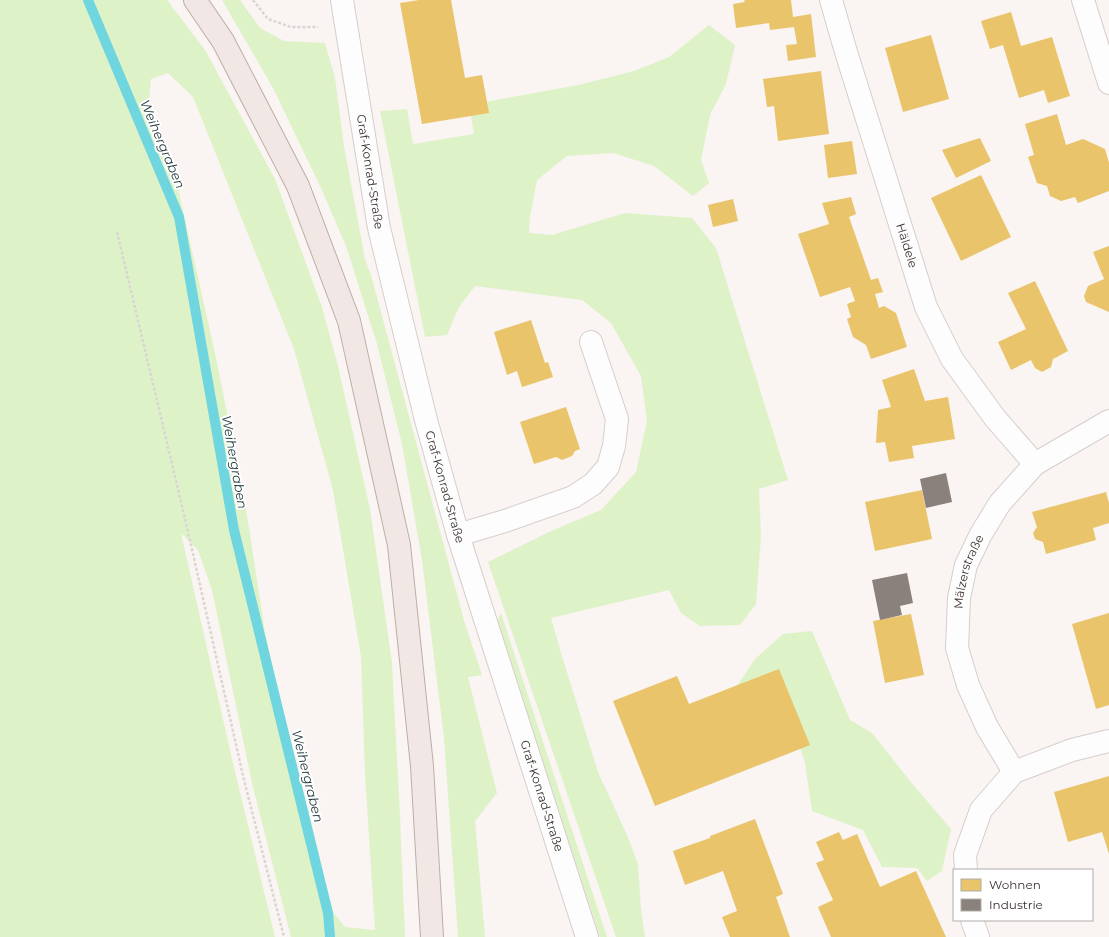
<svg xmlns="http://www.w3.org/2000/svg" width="1109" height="937" viewBox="0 0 1109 937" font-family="Montserrat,sans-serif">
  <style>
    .green { fill: #def2c8; fill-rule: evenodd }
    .homes { fill: #e9c46a }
    .industry { fill: #8a817c }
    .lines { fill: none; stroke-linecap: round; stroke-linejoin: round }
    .stream { stroke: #6fd5de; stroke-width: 10 }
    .minor-casing { stroke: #d5cecc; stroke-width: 24 }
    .major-casing { stroke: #bfaca7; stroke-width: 24 }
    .path { stroke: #d8d6d5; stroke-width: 2.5; stroke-dasharray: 3 2; stroke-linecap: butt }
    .minor { stroke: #fefdfd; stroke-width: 22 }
    .major { stroke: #f1e8e5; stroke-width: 22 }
    .labels { text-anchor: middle; stroke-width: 4; stroke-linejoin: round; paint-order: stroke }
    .street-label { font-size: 12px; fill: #39322f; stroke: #fff }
    .water-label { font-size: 13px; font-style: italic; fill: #243c3e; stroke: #fff }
  </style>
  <rect width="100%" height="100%" fill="#faf4f2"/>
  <g class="green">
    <path d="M0 0H167L205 50 275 179 322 307 338 366 370 509 392 663 400 816 405 937H291L252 783 212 590 198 550 181 533 232 759 275 937H0ZM168 73 193 97 294 349 333 490 361 657 365 774 375 930 345 927 322 898 265 632 245 502 215 353 178 188 149 101 151 79Z"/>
    <path d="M222 0H240L260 28 284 41 325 43 335 78 344 146 365 259 371 275 465 624 482 675 468 677 497 793 475 821 485 937H458L444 738 422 560 402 444 377 344 346 246 321 188 273 88Z"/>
    <path d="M709 25 735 45 726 84 710 115 701 160 709 183 693 196 654 166 613 153 567 156 537 180 530 217 529 233 552 235 625 213 692 218 716 248 788 480 759 489 761 536 756 604 740 625 700 626 681 613 669 590 551 618 562 656 598 772 627 835 638 864 641 909 645 937H616L488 562 551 531 601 510 636 472 647 421 641 376 611 323 582 300 475 286 459 307 447 335 425 337 380 111 407 109 413 144 474 134 469 105 578 85 634 71 669 57Z"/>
    <path d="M501 613 607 937H600L497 621Z"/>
    <path d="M812 631 850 720 872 733 910 781 951 829 942 871 927 881 917 868 882 867 863 830 812 811 805 763 776 675 735 689 755 659 783 634Z"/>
  </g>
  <g class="homes">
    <path d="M419 0H451L465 78 482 75 489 113 422 124 400 3Z"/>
    <path d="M744 0H791L793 17 811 14 816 57 788 61 786 45 797 44 794 27 770 30 769 23 736 28 733 4 745 2Z"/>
    <path d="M1011 12 1021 46 1052 37 1070 96 1048 103 1044 90 1019 98 1003 45 990 49 981 21Z"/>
    <path d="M931 35 949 99 903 112 885 48Z"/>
    <path d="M821 71 829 134 778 141 774 106 767 107 763 79Z"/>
    <path d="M1057 114 1066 145 1083 139 1105 149 1109 163V191L1078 203 1075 197 1061 201 1050 196 1047 186 1037 183 1028 157 1034 155 1025 124Z"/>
    <path d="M980 138 991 161 956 178 942 150Z"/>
    <path d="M852 141 857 174 828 178 824 145Z"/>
    <path d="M981 175 1011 237 961 261 931 198Z"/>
    <path d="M851 197 856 214 849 217 871 280 878 278 883 292 875 294 879 308 884 306 896 313 907 347 871 359 866 345 853 337 847 319 851 317 847 304 855 301 850 287 820 297 798 234 829 224 822 203Z"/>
    <path d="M733 199 738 221 713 227 708 205Z"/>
    <path d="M1109 246V312L1086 302 1084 296 1088 286 1104 279 1093 252Z"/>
    <path d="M1035 281 1068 351 1053 359 1051 367 1042 372 1035 368 1031 360 1011 370 998 342 1026 329 1008 293Z"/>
    <path d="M531 320 545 363 548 362 553 377 522 387 517 371 507 375 494 332Z"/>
    <path d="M914 369 925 401 948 397 955 439 912 446 914 458 889 462 885 442 876 443 878 410 891 407 882 380Z"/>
    <path d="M566 407 580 449 575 451 572 456 562 460 556 457 534 464 520 422Z"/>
    <path d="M922 490 932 539 875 551 865 502Z"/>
    <path d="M1106 492 1109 503V523L1093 528 1096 540 1046 554 1043 542 1035 539 1033 533 1037 527 1032 512Z"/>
    <path d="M1109 613V705L1096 709 1072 624Z"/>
    <path d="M911 614 924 675 885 683 873 621Z"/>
    <path d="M779 669 810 745 655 806 613 701 677 676 689 704Z"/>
    <path d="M1109 776V854L1102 832 1068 842 1054 792Z"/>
    <path d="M755 819 783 894 776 897 790 937H730L722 917 737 911 723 871 685 885 673 851 710 838V836Z"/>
    <path d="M839 832 843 840 857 834 880 887 916 871 946 937H831L818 907 833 900 816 863 824 860 816 842Z"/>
  </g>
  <g class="industry">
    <path d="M946 473 952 502 926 508 920 479Z"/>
    <path d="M907 573 913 603 900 606 902 615 880 620 872 580Z"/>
  </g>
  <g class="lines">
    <path class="stream" d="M88 0 179 217 234 530 328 913 330 937"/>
    <defs>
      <g id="minor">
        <path id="s1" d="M342 0 379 228 426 420 458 535 587 937"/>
        <path id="s2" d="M831 0 846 52 926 307 952 359 995 418 1035 464"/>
        <path d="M1083 0 1109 83"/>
        <path d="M458 535 508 520 573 497 593 484 608 467 614 446 617 419 591 342"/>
        <path id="s3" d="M1014 772 987 727 968 685 957 648 959 598 966 565 981 534 1000 503 1035 464 1109 421"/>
        <path d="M966 870 965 855 981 810 1014 772 1072 750 1109 741"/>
        <path d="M972 920 978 937"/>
      </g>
      <path id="major" d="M195 0 223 41 298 186 349 321 399 545 422 766 432 937"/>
    </defs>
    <use href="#minor" class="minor-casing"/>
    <use href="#major" class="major-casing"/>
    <g class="path">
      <path d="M253 0 268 19 291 27H318"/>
      <path d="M117 232 186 523 244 780 284 937"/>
    </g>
    <use href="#minor" class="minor"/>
    <use href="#major" class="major"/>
  </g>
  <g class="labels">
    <g class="street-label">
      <text dy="4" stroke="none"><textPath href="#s1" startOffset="174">Graf-Konrad-Straße</textPath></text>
      <text dy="4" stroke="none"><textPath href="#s2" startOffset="257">Häldele</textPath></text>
      <text dy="4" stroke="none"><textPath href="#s1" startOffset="498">Graf-Konrad-Straße</textPath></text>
      <text dy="4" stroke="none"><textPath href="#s3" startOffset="215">Mälzerstraße</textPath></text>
      <text dy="4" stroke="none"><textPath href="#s1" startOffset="822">Graf-Konrad-Straße</textPath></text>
    </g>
    <g class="water-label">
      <text transform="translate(163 144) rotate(67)" y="5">Weihergraben</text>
      <text transform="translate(235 462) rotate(80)" y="5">Weihergraben</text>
      <text transform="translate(308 776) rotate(76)" y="5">Weihergraben</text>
    </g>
  </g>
  <rect x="953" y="869" width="140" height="52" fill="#ffffff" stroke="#b0adac"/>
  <rect x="961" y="879" width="20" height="12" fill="#e9c46a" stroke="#b0adac"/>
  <text x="989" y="889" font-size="12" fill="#39322f">Wohnen</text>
  <rect x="961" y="899" width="20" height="12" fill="#8a817c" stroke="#b0adac"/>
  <text x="989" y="909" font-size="12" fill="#39322f">Industrie</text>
</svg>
